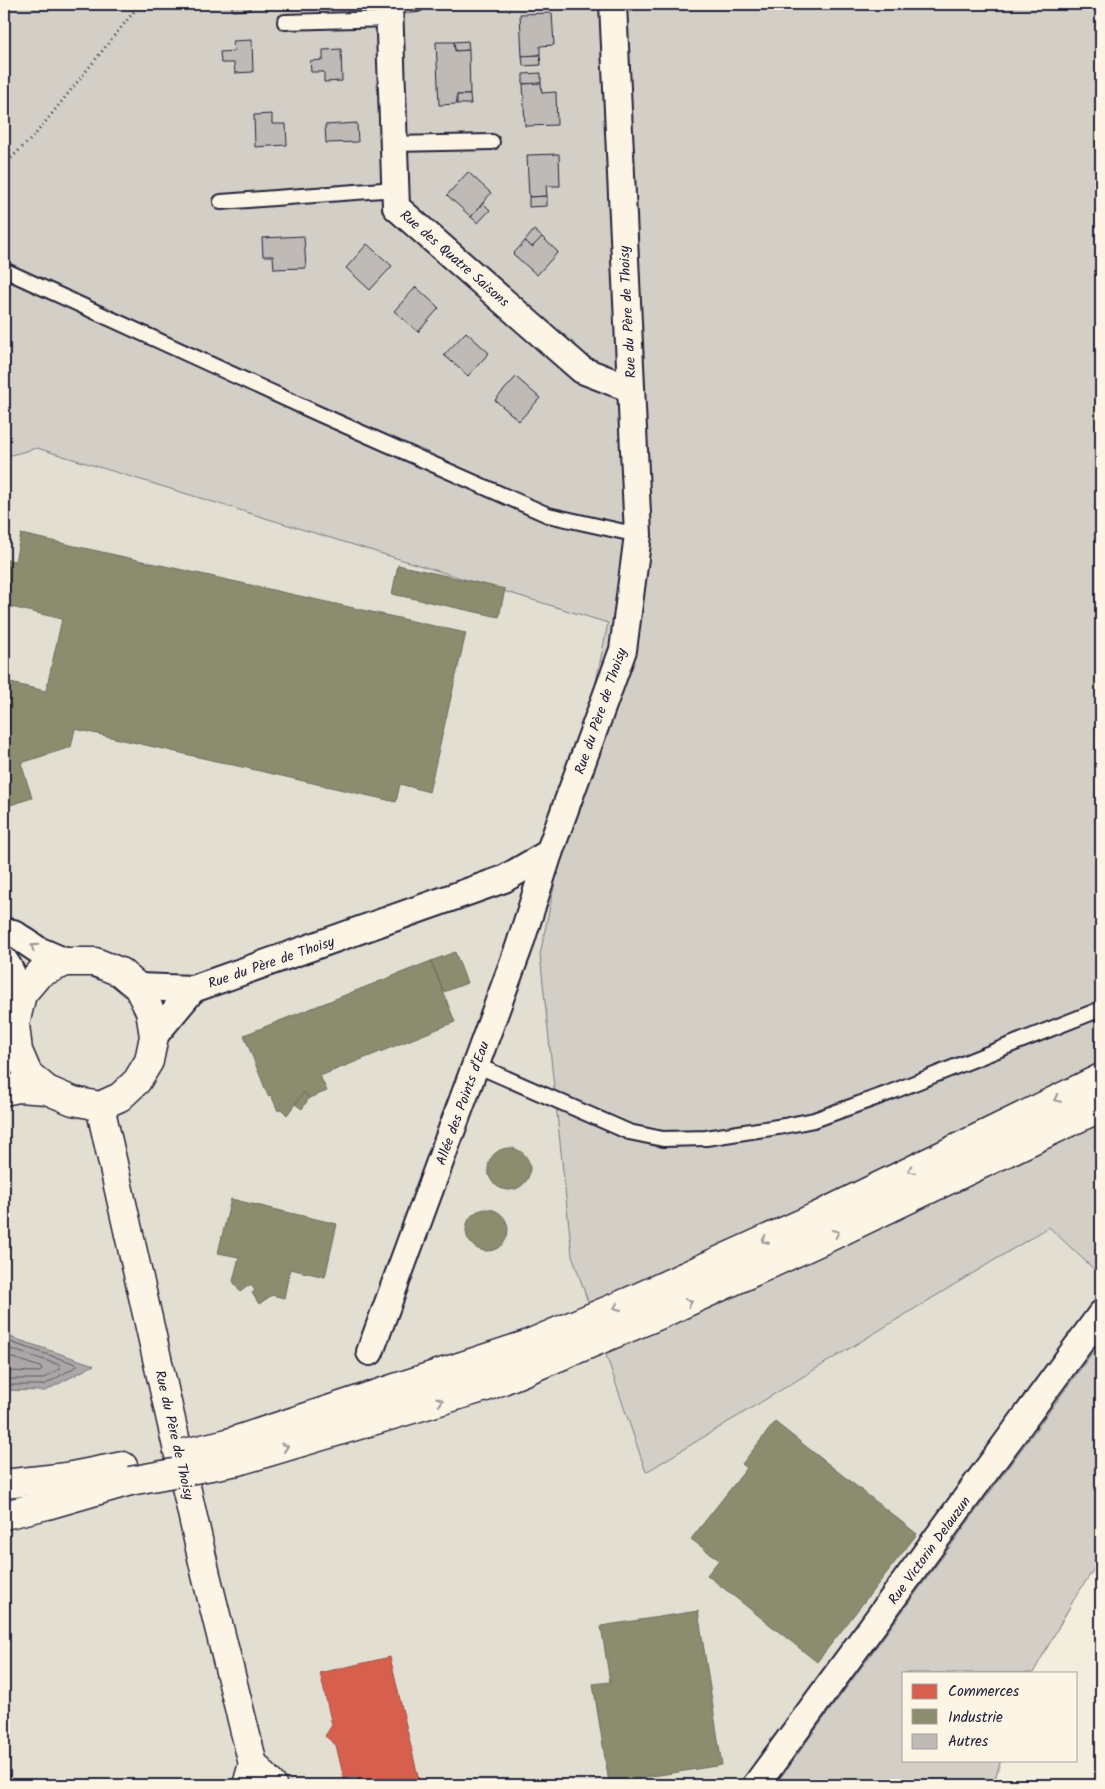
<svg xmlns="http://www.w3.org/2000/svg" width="1105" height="1789" viewBox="0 0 1105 1789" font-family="Kalam,sans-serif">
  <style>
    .built { fill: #e3ded2 }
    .green { fill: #d4cfc6; stroke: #7b7880 }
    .water { fill: #aca7a6; stroke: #75727b }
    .shops { fill: #d6604d; stroke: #a04d48 }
    .industry { fill: #8c8c6e; stroke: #6c6c5f }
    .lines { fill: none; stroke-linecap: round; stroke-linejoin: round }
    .shore { stroke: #595766; stroke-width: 1 }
    .building { fill: #bfbab6; stroke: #22223b }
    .service-casing { stroke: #22223b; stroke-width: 18 }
    .minor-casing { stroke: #22223b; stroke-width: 30 }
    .secondary-casing { stroke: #22223b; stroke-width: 31 }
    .trunk-casing { stroke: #22223b; stroke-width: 31 }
    .path { stroke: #22223b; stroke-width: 3; stroke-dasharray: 1 4; stroke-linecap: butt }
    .service { stroke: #fcf5e5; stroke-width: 14 }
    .minor { stroke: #fcf5e5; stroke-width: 26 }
    .secondary { stroke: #fcf5e5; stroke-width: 28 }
    .trunk { stroke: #fcf5e5; stroke-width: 28 }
    .trunk-bridge-casing { stroke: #22223b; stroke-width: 31; stroke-linecap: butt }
    .trunk-bridge { stroke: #fcf5e5; stroke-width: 28 }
    .oneway { stroke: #9a9698 }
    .labels { text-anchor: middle; stroke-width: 5; stroke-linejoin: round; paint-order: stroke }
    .street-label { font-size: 14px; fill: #22223b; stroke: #fcf5e5 }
  </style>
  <rect width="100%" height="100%" fill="#f3edde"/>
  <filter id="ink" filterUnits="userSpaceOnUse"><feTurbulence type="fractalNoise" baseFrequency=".02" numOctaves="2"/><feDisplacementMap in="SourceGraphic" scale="10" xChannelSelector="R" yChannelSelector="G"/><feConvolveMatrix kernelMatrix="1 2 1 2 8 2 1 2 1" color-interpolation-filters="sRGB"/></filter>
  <g filter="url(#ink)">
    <path class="built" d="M37 448 608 623 540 955 646 1472 1049 1227 1101 1276V1341L775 1785H4V457Z"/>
    <g class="green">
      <path d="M4 4H1101V1276L1049 1227 646 1472 572 1255 540 955 608 623 37 448 4 457Z"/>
      <path d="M1101 1341V1558L1073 1601 1033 1673H904V1760H1001L993 1785H775Z"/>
    </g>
    <path class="water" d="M4 1335 94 1365 45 1391 4 1390Z"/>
    <path class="shops" d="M390 1657 420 1785H359L357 1776 344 1779 336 1745 325 1736 332 1725 320 1673Z"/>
    <g class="industry">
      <path d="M21 534 466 633 429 792 400 784 396 802 75 729 71 747 21 763 32 798 4 807V673L6 682 46 691 62 619 7 606 4 618V559L15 561Z"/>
      <path d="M398 565 505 589 499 617 392 594Z"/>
      <path d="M455 952 467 983 444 992 431 961Z"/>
      <path d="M431 961 455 1022 320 1076 327 1091 309 1098 304 1092 287 1115 281 1109 278 1111 271 1095 268 1096 244 1035Z"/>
      <path d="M304 1092 309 1098 302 1109 295 1104Z"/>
      <circle cx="509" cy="1169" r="21"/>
      <path d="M231 1199 337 1224 325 1277 290 1269 284 1298 272 1295 259 1304 252 1293 255 1291 251 1284 240 1292 233 1281 239 1257 218 1253Z"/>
      <circle cx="487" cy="1230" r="21"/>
      <path d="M775 1422 917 1534 817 1662 707 1575 719 1560 691 1539 747 1468 742 1464Z"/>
      <path d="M698 1611 722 1765 609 1783 593 1684 610 1682 601 1626Z"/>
    </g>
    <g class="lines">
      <g class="shore">
        <path d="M4 1340 76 1364 77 1366 44 1385H4"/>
        <path d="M4 1347 60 1365 61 1368 42 1379H4"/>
        <path d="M4 1355 40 1367 42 1369 40 1372 4 1371"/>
      </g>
    </g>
    <g class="building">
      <path d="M232 4H250V10L232 11Z"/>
      <path d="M552 13 554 45 540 46V55L522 56 520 14Z"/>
      <path d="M252 40 253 72 235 73 234 63H221L220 52 234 51 233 41Z"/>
      <path d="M468 41 469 50 455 51 454 42Z"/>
      <path d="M436 42H454L455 51 469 50 470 95H457V104L439 105Z"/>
      <path d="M341 49 342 81 324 82V72H311L310 61 323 60V50Z"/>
      <path d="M540 55 541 65 523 66 522 56Z"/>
      <path d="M541 73V83L523 84V74Z"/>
      <path d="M541 83 542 93 556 92 557 125 525 126 523 84Z"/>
      <path d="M457 95H470L471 104H457Z"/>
      <path d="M272 114V124H286L287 145 255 147 254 115Z"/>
      <path d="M357 123 358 142 326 143 325 125Z"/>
      <path d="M559 154 560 186H546L547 196 529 197 527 155Z"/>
      <path d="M468 172 491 193 471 217 447 195Z"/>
      <path d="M547 196V206L529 207V197Z"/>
      <path d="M483 203 490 210 478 223 471 217Z"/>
      <path d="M534 230 542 237 532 247 525 241Z"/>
      <path d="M304 236 306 268 274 269 273 256H263L262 238Z"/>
      <path d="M542 237 558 252 537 275 513 254 525 241 532 247Z"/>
      <path d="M367 244 392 266 370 290 346 268Z"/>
      <path d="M416 287 439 308 418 332 394 311Z"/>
      <path d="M466 332 489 353 468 376 444 355Z"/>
      <path d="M516 377 540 398 519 421 495 400Z"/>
    </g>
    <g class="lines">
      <defs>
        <g id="service">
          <path d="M389 6 417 4"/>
          <path d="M285 22 389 19"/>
          <path d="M393 144 492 142"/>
          <path d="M221 202 396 189"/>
          <path d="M4 270 319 414 548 515 638 535"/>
          <path d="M476 1065 629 1132 663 1139 706 1138 784 1126 814 1120 889 1093 1101 1009"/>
        </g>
        <g id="minor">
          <path d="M389 4 396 207 582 370 631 389"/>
          <path d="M4 932 13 933 38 950 66 962"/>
          <path d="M4 960 8 966 22 994"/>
          <path d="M138 987 193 989 504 879 549 853 623 650 638 535 613 4"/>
          <path d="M154 1036 193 989"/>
          <path d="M370 1352 519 947 549 853"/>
          <path d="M756 1785 1101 1314"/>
        </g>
        <g id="secondary">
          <path d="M66 962H95L120 972 138 987 150 1011 154 1036 149 1061 137 1081 120 1097 100 1106 73 1101 47 1090 28 1074 18 1051 15 1024 22 994 40 973Z"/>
          <path d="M100 1106 206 1575 253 1764 247 1785"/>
          <path d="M253 1764 272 1785"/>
        </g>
        <g id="trunk">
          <path d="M4 1040 15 1024"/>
          <path d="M4 1091 18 1088 47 1090"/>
          <path d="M228 1443 526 1345 628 1302 818 1216 1101 1078"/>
          <path d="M238 1461 486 1387 659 1315 827 1238 1101 1107"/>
          <path d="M4 1484 67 1477 123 1466"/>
          <path d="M4 1515 47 1505 130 1481"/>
        </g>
      </defs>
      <use href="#service" class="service-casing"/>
      <use href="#minor" class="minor-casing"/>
      <use href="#secondary" class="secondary-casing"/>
      <use href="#trunk" class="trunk-casing"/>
      <path class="path" d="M4 165 34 136 140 4"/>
      <use href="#service" class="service"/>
      <use href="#minor" class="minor"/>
      <use href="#secondary" class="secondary"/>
      <use href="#trunk" class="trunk"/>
      <defs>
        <g id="trunk-bridge">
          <path d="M185 1453 228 1443"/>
          <path d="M130 1481 238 1461"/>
        </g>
      </defs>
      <use href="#trunk-bridge" class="trunk-bridge-casing"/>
      <use href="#trunk-bridge" class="trunk-bridge"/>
    </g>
    <defs><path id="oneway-chevron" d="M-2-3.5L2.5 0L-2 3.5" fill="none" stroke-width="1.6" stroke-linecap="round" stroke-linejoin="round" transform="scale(1.25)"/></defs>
    <g class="oneway">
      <use href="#oneway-chevron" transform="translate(34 947) rotate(-147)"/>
      <use href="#oneway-chevron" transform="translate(1057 1099) rotate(154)"/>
      <use href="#oneway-chevron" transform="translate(911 1170) rotate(154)"/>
      <use href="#oneway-chevron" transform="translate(836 1233) rotate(-25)"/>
      <use href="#oneway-chevron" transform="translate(765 1240) rotate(155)"/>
      <use href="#oneway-chevron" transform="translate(689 1302) rotate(-25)"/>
      <use href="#oneway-chevron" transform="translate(617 1307) rotate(157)"/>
      <use href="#oneway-chevron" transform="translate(440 1401) rotate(-17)"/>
      <use href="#oneway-chevron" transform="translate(285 1447) rotate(-17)"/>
    </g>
  </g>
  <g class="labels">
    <g class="street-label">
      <text transform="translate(455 258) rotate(41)" y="5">Rue des Quatre Saisons</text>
      <text transform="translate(627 312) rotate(-93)" y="5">Rue du Père de Thoisy</text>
      <text transform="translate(600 711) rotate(-71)" y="5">Rue du Père de Thoisy</text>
      <text transform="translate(271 962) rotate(-19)" y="5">Rue du Père de Thoisy</text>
      <text transform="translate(462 1103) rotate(-70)" y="5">Allée des Points d'Eau</text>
      <text transform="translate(175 1435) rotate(77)" y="5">Rue du Père de Thoisy</text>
      <text transform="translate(929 1550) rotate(-54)" y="5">Rue Victorin Delauzun</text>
    </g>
  </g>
  <rect width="1105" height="1789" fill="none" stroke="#fcf5e5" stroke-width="20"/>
  <rect x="10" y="10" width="1085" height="1769" fill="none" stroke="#22223b" stroke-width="2" filter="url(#ink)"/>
  <rect x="902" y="1672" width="175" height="90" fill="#fcf5e5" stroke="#a5a1a1"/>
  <rect x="912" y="1684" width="25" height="15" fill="#d6604d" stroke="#a5a1a1"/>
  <text x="948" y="1696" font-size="15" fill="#22223b">Commerces</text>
  <rect x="912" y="1709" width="25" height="15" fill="#8c8c6e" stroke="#a5a1a1"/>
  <text x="948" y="1722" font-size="15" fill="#22223b">Industrie</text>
  <rect x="912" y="1734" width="25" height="15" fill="#bfbab6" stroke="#a5a1a1"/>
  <text x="948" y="1746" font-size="15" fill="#22223b">Autres</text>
</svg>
